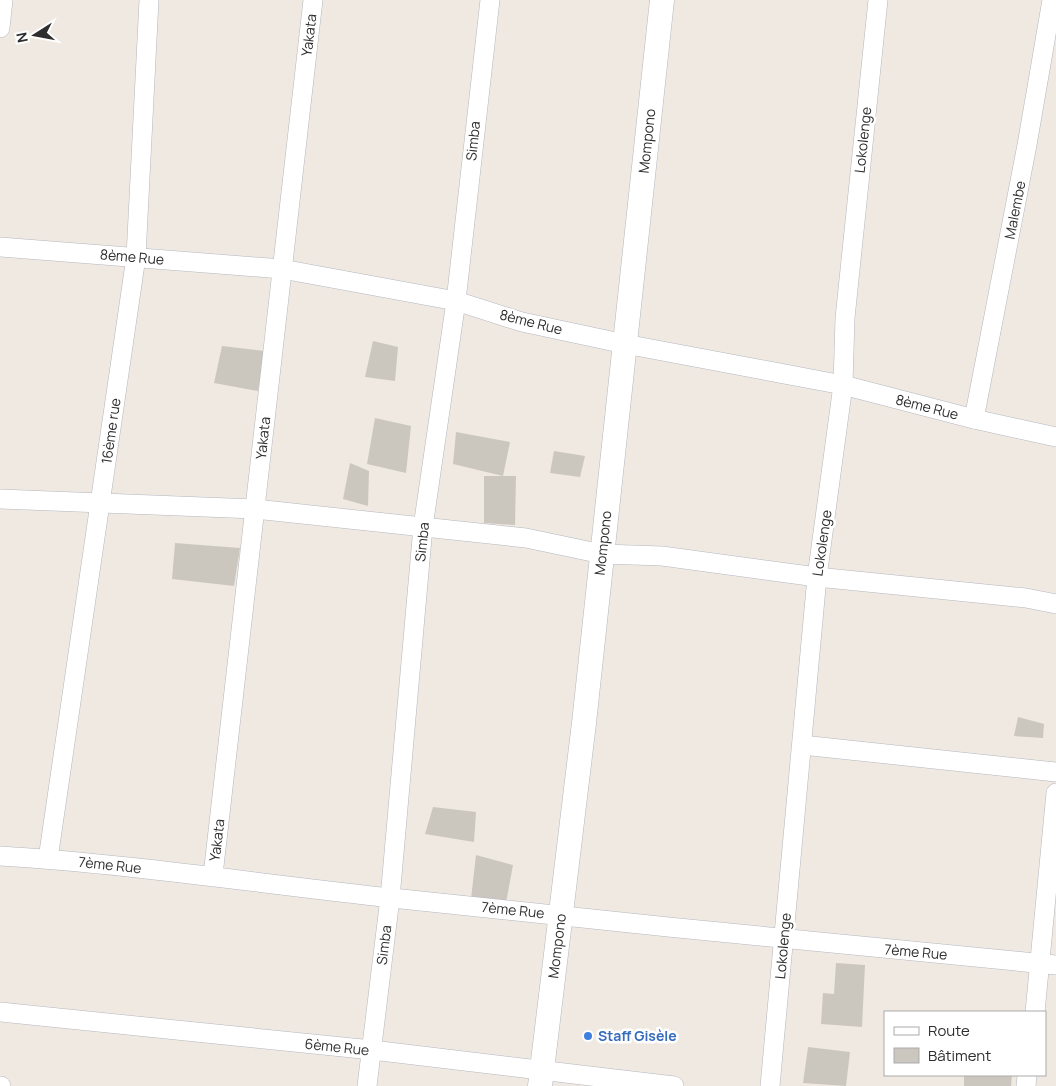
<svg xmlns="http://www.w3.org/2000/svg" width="1056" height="1086" viewBox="0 0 1056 1086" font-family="Manrope,sans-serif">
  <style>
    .building { fill: #cbc7bf }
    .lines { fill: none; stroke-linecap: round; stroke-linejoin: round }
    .minor-casing { stroke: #b4b7c1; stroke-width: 20 }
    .tertiary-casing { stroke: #b4b7c1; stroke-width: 25 }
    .minor { stroke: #fff; stroke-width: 19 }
    .tertiary { stroke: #fff; stroke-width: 24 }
    .shop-dot { fill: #3f7fe0; stroke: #fff; stroke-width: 2 }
    .labels { text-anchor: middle; stroke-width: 5; stroke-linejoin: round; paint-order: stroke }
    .street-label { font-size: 14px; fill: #2e2e2e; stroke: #fff }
    .shop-label { font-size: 14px; font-weight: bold; fill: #366cbe; stroke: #fff; text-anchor: start }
  </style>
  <rect width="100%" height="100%" fill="#efe9e1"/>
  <g class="building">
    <path d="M373 341 398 347 395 381 365 377Z"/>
    <path d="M222 346 265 351 258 391 214 383Z"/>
    <path d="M375 418 411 426 406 473 367 464Z"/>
    <path d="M456 432 510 442 503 476 453 464Z"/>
    <path d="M554 451 585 456 580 477 550 473Z"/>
    <path d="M350 463 369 471 368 506 343 499Z"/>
    <path d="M484 476H516L515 525 484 523Z"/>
    <path d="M175 543 240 548 234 586 172 579Z"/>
    <path d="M1018 717 1044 724 1043 738 1014 736Z"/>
    <path d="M433 807 476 812 474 842 425 834Z"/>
    <path d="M476 855 513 865 506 903 471 899Z"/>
    <path d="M836 963 865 965 862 1027 821 1024 823 993 834 994Z"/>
    <path d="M808 1047 850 1052 846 1086 803 1083Z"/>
    <path d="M964 1075H1012L1011 1086H964Z"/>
  </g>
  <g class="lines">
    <defs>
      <g id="minor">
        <path d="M0 28 3 0"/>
        <path d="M0 247 282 269 456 301 522 322 625 344 843 385 974 419 1056 437"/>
        <path d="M974 419 1027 145 1052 0"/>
        <path d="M0 499 255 509 526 538 602 554 662 556 817 577 1026 598 1056 604"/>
        <path d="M802 745 1056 772"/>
        <path d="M0 856C132 864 261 884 392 898 613 922 835 944 1056 965"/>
        <path d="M48 859 136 257 149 0"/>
        <path d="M213 875 313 0"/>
        <path d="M0 1012 372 1050 674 1086"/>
        <path d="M1035 1012 1056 793"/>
        <path d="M0 1086H1"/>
        <path d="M367 1086 390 898 423 527 456 301 490 0"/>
        <path d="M770 1086 817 577 843 385 845 318 878 0"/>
        <path d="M1026 1086 1027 1075"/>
      </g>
      <path id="tertiary" d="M540 1086 584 723 662 0"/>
    </defs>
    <use href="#minor" class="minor-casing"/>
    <use href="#tertiary" class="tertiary-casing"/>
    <use href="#minor" class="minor"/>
    <use href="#tertiary" class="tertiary"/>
  </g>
  <circle class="shop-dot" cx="588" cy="1036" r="5"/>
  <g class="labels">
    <g class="street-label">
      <text transform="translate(309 35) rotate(-83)" y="5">Yakata</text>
      <text transform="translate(863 140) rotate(-84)" y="5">Lokolenge</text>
      <text transform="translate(473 141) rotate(-84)" y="5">Simba</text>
      <text transform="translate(647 141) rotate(-84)" y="5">Mompono</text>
      <text transform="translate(1015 210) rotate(-79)" y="5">Malembe</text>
      <text transform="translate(132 257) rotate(5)" y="5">8ème Rue</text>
      <text transform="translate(531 322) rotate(14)" y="5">8ème Rue</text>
      <text transform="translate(927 407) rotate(14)" y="5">8ème Rue</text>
      <text transform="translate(111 431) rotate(-82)" y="5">16ème rue</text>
      <text transform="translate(263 438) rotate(-84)" y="5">Yakata</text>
      <text transform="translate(422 542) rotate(-84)" y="5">Simba</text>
      <text transform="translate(603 543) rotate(-84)" y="5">Mompono</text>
      <text transform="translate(822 543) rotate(-82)" y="5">Lokolenge</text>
      <text transform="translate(217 840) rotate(-83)" y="5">Yakata</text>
      <text transform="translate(110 865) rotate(6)" y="5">7ème Rue</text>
      <text transform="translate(513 910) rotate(6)" y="5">7ème Rue</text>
      <text transform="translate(384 945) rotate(-83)" y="5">Simba</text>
      <text transform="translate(557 946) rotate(-83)" y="5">Mompono</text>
      <text transform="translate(783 946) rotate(-85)" y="5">Lokolenge</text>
      <text transform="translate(916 952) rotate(5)" y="5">7ème Rue</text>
      <text transform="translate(337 1047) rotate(6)" y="5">6ème Rue</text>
    </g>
    <g class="shop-label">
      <text x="598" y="1041">Staff Gisèle</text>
    </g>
  </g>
  <rect x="884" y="1011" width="162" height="65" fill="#ffffff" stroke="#ababab"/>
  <rect x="894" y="1027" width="25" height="8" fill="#ffffff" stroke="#ababab"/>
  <text x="928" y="1036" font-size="15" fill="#2e2e2e">Route</text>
  <rect x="894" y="1048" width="25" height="15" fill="#cbc7bf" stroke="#ababab"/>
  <text x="928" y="1061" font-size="15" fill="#2e2e2e">Bâtiment</text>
  <g transform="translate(35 35) rotate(259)" stroke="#ffffff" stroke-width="4" paint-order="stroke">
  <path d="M0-4L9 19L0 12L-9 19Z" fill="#2e2e2e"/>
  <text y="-8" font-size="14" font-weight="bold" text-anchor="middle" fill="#2e2e2e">N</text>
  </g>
</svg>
